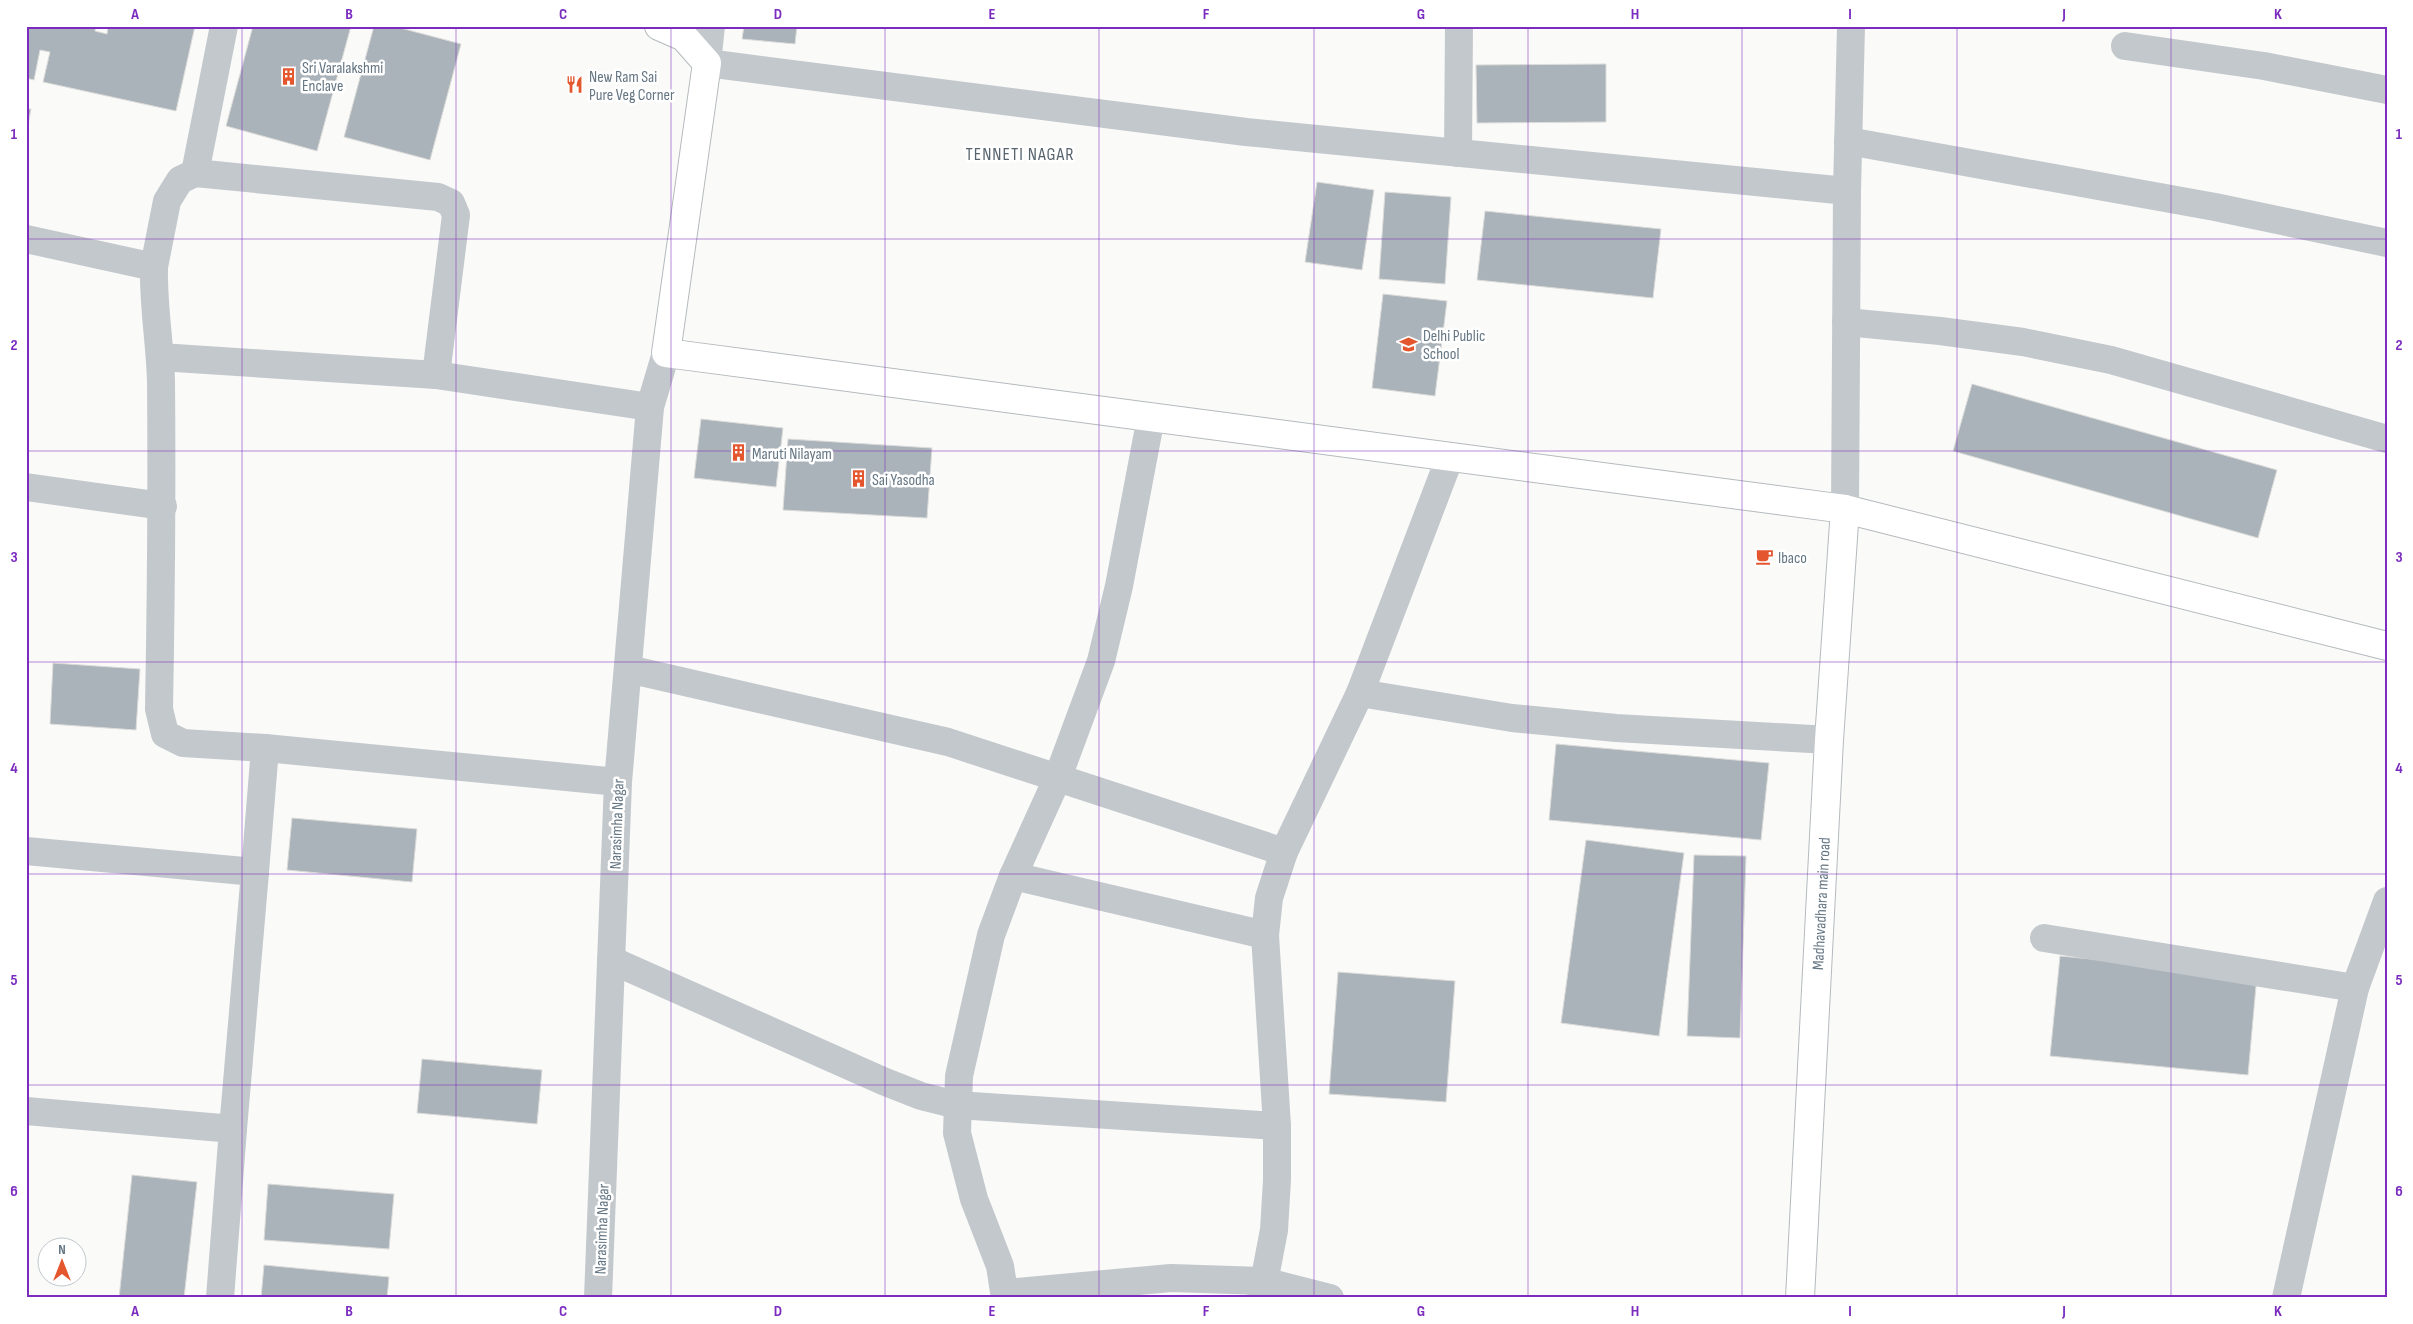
<svg xmlns="http://www.w3.org/2000/svg" width="2413" height="1324" viewBox="0 0 2413 1324" font-family="'Sofia Sans Condensed',sans-serif">
  <style>
    .building { fill: #aab3b9; stroke: #dcdcda }
    .lines { fill: none; stroke-linecap: round; stroke-linejoin: round }
    .major-casing { stroke: #b5babe; stroke-width: 30 }
    .minor { stroke: #c3c8cc; stroke-width: 28 }
    .major { stroke: #fff; stroke-width: 28 }
    .grid { fill: none; stroke: #7b2cbf; stroke-width: 1; stroke-opacity: 0.55 }
    .labels { text-anchor: middle; stroke-width: 5; stroke-linejoin: round; paint-order: stroke }
    .poi-label { font-size: 16px; fill: #657683; stroke: #fff; text-anchor: start }
    .street-label { font-size: 16px; fill: #657683; stroke: #fff }
    .neighbourhood-label { font-size: 18px; letter-spacing: 1px; fill: #57646e; stroke: #fff }
    .neatline { fill: none; stroke: #7b2cbf; stroke-width: 2 }
    .grid-label { font-size: 16px; text-anchor: middle; font-weight: bold; fill: #7b2cbf }
  </style>
  <rect width="100%" height="100%" fill="#fafaf8"/>
  <g class="building">
    <path d="M26 26H96L95 31 107 34 108 26H195L176 111 43 82 50 52 40 50 34 80 26 78Z"/>
    <path d="M253 26H351L317 151 226 126Z"/>
    <path d="M374 26H393L461 44 430 160 344 137Z"/>
    <path d="M744 26H797L795 44 742 39Z"/>
    <path d="M1606 64V122L1477 123 1476 65Z"/>
    <path d="M26 109H31L26 136Z"/>
    <path d="M1317 182 1374 190 1362 270 1305 262Z"/>
    <path d="M1385 192 1451 197 1445 284 1379 279Z"/>
    <path d="M1485 211 1661 229 1653 298 1477 280Z"/>
    <path d="M1383 294 1447 301 1435 396 1372 388Z"/>
    <path d="M1972 384 2277 470 2258 538 1953 451Z"/>
    <path d="M701 419 783 428 776 487 694 478Z"/>
    <path d="M788 439 932 448 927 518 783 510Z"/>
    <path d="M53 663 140 669 136 730 50 724Z"/>
    <path d="M1556 744 1769 763 1761 840 1549 820Z"/>
    <path d="M292 818 417 829 412 882 287 870Z"/>
    <path d="M1586 840 1684 853 1659 1036 1561 1023Z"/>
    <path d="M1694 855 1746 856 1740 1038 1687 1036Z"/>
    <path d="M2060 956 2257 975 2248 1075 2050 1056Z"/>
    <path d="M1338 972 1455 981 1446 1102 1329 1094Z"/>
    <path d="M422 1059 542 1070 537 1124 417 1113Z"/>
    <path d="M132 1175 197 1182 184 1298H119Z"/>
    <path d="M268 1184 394 1194 389 1249 264 1240Z"/>
    <path d="M264 1265 389 1277 387 1298H261Z"/>
  </g>
  <g class="lines">
    <defs>
      <g id="major">
        <path d="M659 26 684 37 707 63 666 353 1845 509 2387 646"/>
        <path id="s1" d="M1800 1298 1829 740 1845 509"/>
      </g>
    </defs>
    <use href="#major" class="major-casing"/>
    <g class="minor">
      <path d="M711 26 707 63 1246 132 1847 191"/>
      <path d="M2125 46 2264 66 2387 90"/>
      <path d="M1848 141 2215 207 2387 243"/>
      <path d="M1458 153 1459 26"/>
      <path d="M195 173 224 26"/>
      <path d="M26 239 154 267C153 305 160 343 161 381 162 490 161 599 159 709L165 734 183 743 265 748 618 782"/>
      <path d="M154 267 167 201 180 180 195 173 438 197 451 203 456 215 436 375"/>
      <path d="M1846 322 1940 331 2023 342 2111 360 2387 439"/>
      <path d="M160 357 436 375 650 407"/>
      <path d="M26 487 163 506"/>
      <path d="M1845 509 1847 191 1851 26"/>
      <path d="M628 669 948 742 1284 852"/>
      <path d="M1360 693 1512 718 1616 728 1829 740"/>
      <path d="M26 851 255 872 233 1129 26 1111"/>
      <path d="M255 872 265 748"/>
      <path d="M1013 876 1265 935"/>
      <path d="M2044 938 2355 988"/>
      <path d="M611 960 883 1081 921 1096 957 1105 1277 1126"/>
      <path d="M1005 1293 1171 1278 1263 1281 1330 1298"/>
      <path d="M220 1298 233 1129"/>
      <path d="M598 1298 618 782 650 407 666 353"/>
      <path d="M1005 1298 1000 1266 974 1199 957 1133 959 1076 991 935 1013 876 1058 777 1101 661 1119 586 1151 417"/>
      <path d="M1261 1298 1274 1230 1277 1180V1126L1265 935 1269 898 1284 852 1360 693 1450 457"/>
      <path d="M2286 1298 2355 988 2387 901"/>
    </g>
    <use href="#major" class="major"/>
  </g>
  <path class="grid" d="M242 26V1298M456 26V1298M671 26V1298M885 26V1298M1099 26V1298M1314 26V1298M1528 26V1298M1742 26V1298M1957 26V1298M2171 26V1298M26 239H2387M26 451H2387M26 662H2387M26 874H2387M26 1085H2387"/>
  <defs>
    <symbol id="building-bare" viewBox="-9 -9 18 18"><path d="M-4-6H4V6H1V3H-1V6H-4ZM-2.5-4.3h1.7v1.8h-1.7ZM.8-4.3h1.7v1.8H.8ZM-2.5-1h1.7V.8h-1.7ZM.8-1h1.7V.8H.8Z" fill="#e4572e" stroke="#fff" stroke-width="2.5" paint-order="stroke"/></symbol>
    <symbol id="restaurant-bare" viewBox="-9 -9 18 18"><path d="M-5-6h1v4h1v-4h1v4h1v-4h1v5L-1.5 .5V6h-2V.5L-5-1ZM5-6V6H3V1.5H1.5Q1.5-4 5-6Z" fill="#e4572e" stroke="#fff" stroke-width="2.5" paint-order="stroke"/></symbol>
    <symbol id="school-bare" viewBox="-9 -9 18 18"><path d="M0-5L7-2L0 1L-7-2ZM-4 1L0 2.5L4 1V4Q0 6-4 4Z" fill="#e4572e" stroke="#fff" stroke-width="2.5" paint-order="stroke"/></symbol>
    <symbol id="cafe-bare" viewBox="-9 -9 18 18"><path d="M-5.5-4.5H6V0H3Q3 3.5 0 3.5H-2.5Q-5.5 3.5-5.5 0ZM3-3.2v2h1.7v-2ZM-6 4.5H4V6H-6Z" fill="#e4572e" stroke="#fff" stroke-width="2.5" paint-order="stroke"/></symbol>
  </defs>
  <g fill-rule="evenodd">
    <use href="#building-bare" x="276" y="64" width="25" height="25"/>
    <use href="#restaurant-bare" x="562" y="72" width="25" height="25"/>
    <use href="#school-bare" x="1396" y="332" width="25" height="25"/>
    <use href="#building-bare" x="726" y="440" width="25" height="25"/>
    <use href="#building-bare" x="846" y="466" width="25" height="25"/>
    <use href="#cafe-bare" x="1752" y="544" width="25" height="25"/>
  </g>
  <g class="labels">
    <g class="poi-label">
      <text x="302" y="73">Sri Varalakshmi<tspan x="302" dy="18">Enclave</tspan></text>
      <text x="589" y="82">New Ram Sai<tspan x="589" dy="18">Pure Veg Corner</tspan></text>
      <text x="1423" y="341">Delhi Public<tspan x="1423" dy="18">School</tspan></text>
      <text x="752" y="459">Maruti Nilayam</text>
      <text x="872" y="485">Sai Yasodha</text>
      <text x="1778" y="563">Ibaco</text>
    </g>
    <g class="street-label">
      <text transform="translate(616 824) rotate(-88)" y="6">Narasimha Nagar</text>
      <text dy="6" stroke="none"><textPath href="#s1" startOffset="395">Madhavadhara main road</textPath></text>
      <text transform="translate(601 1229) rotate(-88)" y="6">Narasimha Nagar</text>
    </g>
    <g class="neighbourhood-label">
      <text x="1020" y="160">TENNETI NAGAR</text>
    </g>
  </g>
  <rect width="2413" height="1324" fill="none" stroke="#ffffff" stroke-width="55"/>
  <g transform="translate(62 1262)"><circle r="24" fill="#ffffff" stroke="#c1c8cd"/>
  <path d="M0-4L9 19L0 12L-9 19Z" fill="#e4572e"/>
  <text y="-8" font-size="14" font-weight="bold" text-anchor="middle" fill="#657683">N</text>
  </g>
  <rect x="28" y="28" width="2358" height="1268" class="neatline"/>
  <g class="grid-label">
    <text x="135" y="19">A</text>
    <text x="349" y="19">B</text>
    <text x="563" y="19">C</text>
    <text x="778" y="19">D</text>
    <text x="992" y="19">E</text>
    <text x="1206" y="19">F</text>
    <text x="1421" y="19">G</text>
    <text x="1635" y="19">H</text>
    <text x="1850" y="19">I</text>
    <text x="2064" y="19">J</text>
    <text x="2278" y="19">K</text>
    <text x="14" y="139">1</text>
    <text x="2399" y="139">1</text>
    <text x="14" y="350">2</text>
    <text x="2399" y="350">2</text>
    <text x="14" y="562">3</text>
    <text x="2399" y="562">3</text>
    <text x="14" y="773">4</text>
    <text x="2399" y="773">4</text>
    <text x="14" y="985">5</text>
    <text x="2399" y="985">5</text>
    <text x="14" y="1196">6</text>
    <text x="2399" y="1196">6</text>
    <text x="135" y="1316">A</text>
    <text x="349" y="1316">B</text>
    <text x="563" y="1316">C</text>
    <text x="778" y="1316">D</text>
    <text x="992" y="1316">E</text>
    <text x="1206" y="1316">F</text>
    <text x="1421" y="1316">G</text>
    <text x="1635" y="1316">H</text>
    <text x="1850" y="1316">I</text>
    <text x="2064" y="1316">J</text>
    <text x="2278" y="1316">K</text>
  </g>
</svg>
